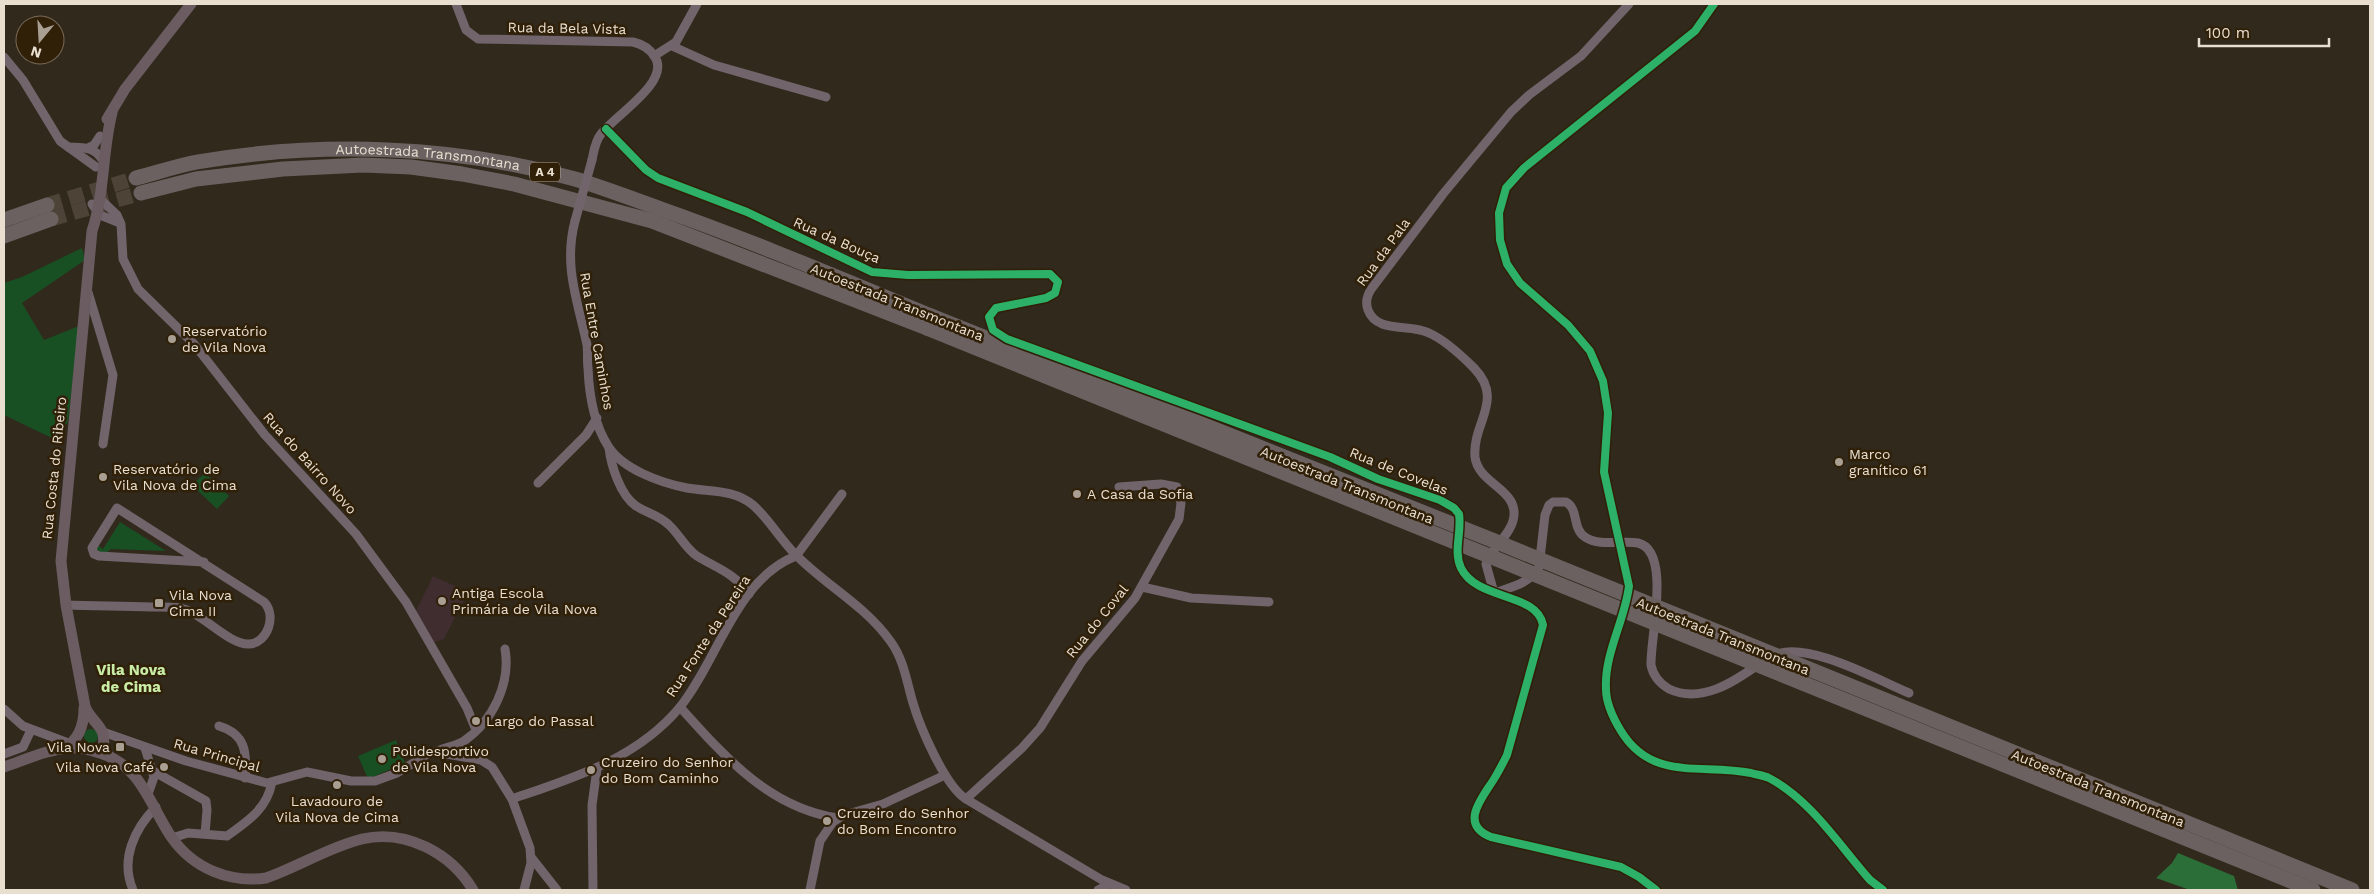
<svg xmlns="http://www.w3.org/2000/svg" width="2374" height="894" viewBox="0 0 2374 894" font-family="'Work Sans',sans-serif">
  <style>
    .education { fill: #402d2f }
    .green { fill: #185023 }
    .forest { fill: #2c6e37 }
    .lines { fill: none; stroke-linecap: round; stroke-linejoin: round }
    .highway-tunnel { stroke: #4d4437; stroke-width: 15; stroke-dasharray: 15 8; stroke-linecap: butt }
    .street { stroke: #72646b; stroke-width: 9 }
    .secondary { stroke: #6a5c60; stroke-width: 11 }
    .highway { stroke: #6b6160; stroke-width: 15 }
    .street-bridge { stroke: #72646b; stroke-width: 9 }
    .highway-bridge { stroke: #6b6160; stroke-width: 15 }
    .cycleway-casing { stroke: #302008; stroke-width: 11 }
    .cycleway { stroke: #2db169; stroke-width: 8 }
    .poi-dot { fill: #a99f92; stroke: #302008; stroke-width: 2 }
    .labels { text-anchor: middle; stroke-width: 5; stroke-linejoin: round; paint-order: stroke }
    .shield { fill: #302008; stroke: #b2a695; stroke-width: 1 }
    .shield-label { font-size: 12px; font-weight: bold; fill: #e9dfd1 }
    .street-label { font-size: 14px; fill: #e9dfd1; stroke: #302008 }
    .poi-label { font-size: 14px; fill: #e9dfd1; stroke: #302008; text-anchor: start }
    .neighbourhood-label { font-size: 15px; font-weight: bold; fill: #c9eda6; stroke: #302008 }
  </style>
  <rect width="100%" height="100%" fill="#31291c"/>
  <path class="education" d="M433 576 468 592 444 639 434 642 416 611Z"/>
  <g class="green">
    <path d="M82 248 85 260 22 303 44 340 79 326 68 422 54 439 4 415V283L22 277Z"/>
    <path d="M205 473 229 496 217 509 192 485Z"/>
    <path d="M120 522 166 551 111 549 102 556 99 555 96 548 97 545 103 549Z"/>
    <circle cx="91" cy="736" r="7"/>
    <path d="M396 740 405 763 368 779 358 756Z"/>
  </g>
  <path class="forest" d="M2178 853 2234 876 2238 890H2190L2156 878 2172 863Z"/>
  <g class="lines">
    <g class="highway-tunnel">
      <path d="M47 205 136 178"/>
      <path d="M51 219 141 193"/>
    </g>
    <g class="street">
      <path d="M456 4 466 30 478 39 633 42C642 44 650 49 655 57 671 82 614 116 601 134 595 141 594 151 592 160"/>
      <path d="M672 46 714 65 826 97"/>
      <path d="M654 56 676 42 697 4"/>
      <path d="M4 57 23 80 60 141 96 167"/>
      <path d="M606 129 646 170 658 178 747 212 872 272 908 275 1050 274 1058 282 1055 293 1046 298 996 308 989 317 993 330 1007 339 1330 457 1378 479 1440 500 1454 508 1459 514C1462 532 1453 551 1461 568 1477 601 1537 592 1543 625L1507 755C1503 763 1499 771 1494 779 1483 797 1458 824 1491 837L1621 867 1639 877 1656 890"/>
      <path d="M68 147C83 148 95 146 103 161"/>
      <path d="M88 148 94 145 100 136"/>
      <path d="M99 198 117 215 121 224 123 259 138 289 194 344 265 435 356 534 406 602 467 708 476 730"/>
      <path d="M92 204 100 215 120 223"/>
      <path d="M575 221C563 266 578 302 587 345 588 353 587 361 588 368 589 393 594 424 608 446 622 469 661 483 687 488 710 492 734 489 753 505 769 519 780 539 795 554 826 586 865 605 891 642 904 660 907 683 913 703 920 727 945 786 966 799L1102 880 1126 890"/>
      <path d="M87 289 113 375 103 444"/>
      <path d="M609 448C611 465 620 495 636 506 647 513 659 515 669 525 679 534 686 549 697 556 718 569 733 572 749 594"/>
      <path d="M538 483 586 435 597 418"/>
      <path d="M796 556 842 494"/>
      <path d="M1142 587 1191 598 1269 602"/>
      <path d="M1494 593 1486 564C1492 547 1513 533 1514 515 1516 489 1478 483 1475 457 1472 423 1505 400 1474 368 1461 355 1445 340 1429 333 1410 323 1377 334 1368 310 1365 302 1367 295 1372 288L1443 194 1511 112 1529 95 1581 56 1629 4"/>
      <path d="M1494 593C1511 587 1529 584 1539 567L1545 515 1549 505 1553 502H1566C1579 509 1572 529 1585 537 1600 547 1622 540 1638 543 1672 551 1650 638 1651 665 1653 676 1659 683 1669 689 1701 704 1734 682 1759 664"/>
      <path d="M66 605C94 606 122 606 151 607 163 607 178 606 189 611 206 618 231 645 249 644 268 643 277 615 264 602L117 508 92 548 94 554 99 556 204 562"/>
      <path d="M1775 655C1806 640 1878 680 1909 693"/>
      <path d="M680 707C724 756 769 808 838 818"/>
      <path d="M4 709 23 726 71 744"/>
      <path d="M219 726C246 734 247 753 245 778"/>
      <path d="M103 732 186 761 267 783 307 772 351 781H375L397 773 428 754 435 752 481 760 492 767 512 799 530 848 531 863 524 890"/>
      <path d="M145 748 154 777 148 794"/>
      <path d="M438 751C446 747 456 746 464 741 493 721 511 683 505 649"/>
      <path d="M4 754 23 747 31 730"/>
      <path d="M153 771 206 801 207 810 205 834"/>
      <path d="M512 799C573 778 637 759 680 707 718 660 736 579 796 556"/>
      <path d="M966 799 1022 748 1040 728 1082 661 1135 598 1179 519 1181 503 1177 487 1161 484 1119 487"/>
      <path d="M172 838 188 833 227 836C248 821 267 809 272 782"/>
      <path d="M531 857 557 890"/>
      <path d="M133 890C120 860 134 829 156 807"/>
      <path d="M593 890 592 805 597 769"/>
      <path d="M810 890 820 841 833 822 844 815 883 804 945 775"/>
      <path d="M1098 890 1110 884"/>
    </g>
    <g class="secondary">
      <path d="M107 119 125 89 191 4"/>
      <path d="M64 748C79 740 84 724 84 708"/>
      <path d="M109 756C101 749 105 743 103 734 101 725 88 717 85 706L66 605 61 561 92 231C105 193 102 152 112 113"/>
      <path d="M4 767C25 760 48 749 70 748 81 747 90 750 100 753 142 766 150 806 172 838 194 869 230 883 266 878 298 867 329 847 362 839 406 829 451 853 473 890"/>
    </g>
    <g class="highway">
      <path id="s1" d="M136 178C156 173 176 166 197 162 321 141 454 145 575 179 604 188 633 199 661 209 752 241 841 279 931 316"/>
      <path d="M141 193 196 179 283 169 363 165 411 167 462 174 514 184 652 221 927 328"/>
      <path d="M4 220 47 205"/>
      <path d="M4 236 51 219"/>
    </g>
    <path class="street-bridge" d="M575 221 592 160"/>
    <g class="highway-bridge">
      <path d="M931 316 1497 542 2352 890"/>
      <path d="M927 328 2313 890"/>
    </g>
    <defs>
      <g id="cycleway">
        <path d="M1714 4 1695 31 1524 168 1506 188 1499 213 1500 240 1507 264 1520 283 1568 325 1590 351 1603 381 1608 413 1604 472 1629 586C1625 620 1604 654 1606 689 1606 704 1613 718 1621 731 1652 782 1702 763 1751 773 1757 775 1763 775 1769 778 1811 800 1839 845 1870 880L1883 890"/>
        <path d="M606 129 646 170 658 178 747 212 872 272 908 275 1050 274 1058 282 1055 293 1046 298 996 308 989 317 993 330 1007 339 1330 457 1378 479 1440 500 1454 508 1459 514C1462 532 1453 551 1461 568 1477 601 1537 592 1543 625L1507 755C1503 763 1499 771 1494 779 1483 797 1458 824 1491 837L1621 867 1639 877 1656 890"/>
      </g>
    </defs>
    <use href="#cycleway" class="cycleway-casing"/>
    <use href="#cycleway" class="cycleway"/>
  </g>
  <g class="poi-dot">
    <circle cx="172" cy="339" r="5"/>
    <circle cx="1839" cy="462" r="5"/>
    <circle cx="103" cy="477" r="5"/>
    <circle cx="1077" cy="494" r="5"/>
    <circle cx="442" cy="601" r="5"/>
    <rect x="154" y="598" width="10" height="10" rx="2.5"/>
    <circle cx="476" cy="721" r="5"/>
    <rect x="115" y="742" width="10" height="10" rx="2.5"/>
    <circle cx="382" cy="759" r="5"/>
    <circle cx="164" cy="767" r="5"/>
    <circle cx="591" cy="770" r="5"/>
    <circle cx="337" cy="785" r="5"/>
    <circle cx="827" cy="821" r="5"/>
  </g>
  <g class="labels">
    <rect class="shield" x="530" y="162.5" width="30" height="19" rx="4"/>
    <g class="shield-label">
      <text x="545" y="176">A 4</text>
    </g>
    <g class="street-label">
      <text transform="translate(567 28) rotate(1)" y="5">Rua da Bela Vista</text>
      <text dy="5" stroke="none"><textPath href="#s1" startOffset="295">Autoestrada Transmontana</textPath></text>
      <text transform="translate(837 240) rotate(24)" y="5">Rua da Bouça</text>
      <text transform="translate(1383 252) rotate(-54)" y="5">Rua da Pala</text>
      <text transform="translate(897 302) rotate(22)" y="5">Autoestrada Transmontana</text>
      <text transform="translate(597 341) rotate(80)" y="5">Rua Entre Caminhos</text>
      <text transform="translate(310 463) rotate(48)" y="5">Rua do Bairro Novo</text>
      <text transform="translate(54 468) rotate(-84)" y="5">Rua Costa do Ribeiro</text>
      <text transform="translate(1399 471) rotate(22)" y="5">Rua de Covelas</text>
      <text transform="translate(1347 485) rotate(22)" y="5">Autoestrada Transmontana</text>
      <text transform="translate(1097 621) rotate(-51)" y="5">Rua do Coval</text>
      <text transform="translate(708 636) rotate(-57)" y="5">Rua Fonte da Pereira</text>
      <text transform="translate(1723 636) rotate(22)" y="5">Autoestrada Transmontana</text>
      <text transform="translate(217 755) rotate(16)" y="5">Rua Principal</text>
      <text transform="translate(2098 788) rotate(22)" y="5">Autoestrada Transmontana</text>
    </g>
    <g class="poi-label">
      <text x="182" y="336">Reservatório<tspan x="182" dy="16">de Vila Nova</tspan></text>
      <text x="1849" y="459">Marco<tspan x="1849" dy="16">granítico 61</tspan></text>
      <text x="113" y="474">Reservatório de<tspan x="113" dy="16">Vila Nova de Cima</tspan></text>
      <text x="1087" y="499">A Casa da Sofia</text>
      <text x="452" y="598">Antiga Escola<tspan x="452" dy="16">Primária de Vila Nova</tspan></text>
      <text x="169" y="600">Vila Nova<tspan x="169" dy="16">Cima II</tspan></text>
      <text x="486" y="726">Largo do Passal</text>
      <text x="110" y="752" text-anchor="end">Vila Nova</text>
      <text x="392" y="756">Polidesportivo<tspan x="392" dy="16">de Vila Nova</tspan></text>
      <text x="601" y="767">Cruzeiro do Senhor<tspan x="601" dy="16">do Bom Caminho</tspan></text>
      <text x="154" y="772" text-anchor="end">Vila Nova Café</text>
      <text x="337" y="806" text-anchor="middle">Lavadouro de<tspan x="337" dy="16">Vila Nova de Cima</tspan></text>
      <text x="837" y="818">Cruzeiro do Senhor<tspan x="837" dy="16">do Bom Encontro</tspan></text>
    </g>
    <g class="neighbourhood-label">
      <text x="131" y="675">Vila Nova<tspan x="131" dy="17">de Cima</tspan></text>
    </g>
  </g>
  <rect width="2374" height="894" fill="none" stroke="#e9dfd1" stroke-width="10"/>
  <g transform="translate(40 40) rotate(198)"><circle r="24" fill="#302008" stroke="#7a6c58"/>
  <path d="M0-4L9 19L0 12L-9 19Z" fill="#a99f92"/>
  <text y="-8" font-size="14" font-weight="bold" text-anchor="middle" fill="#e9dfd1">N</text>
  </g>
  <path d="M2199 38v8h130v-8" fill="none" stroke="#e9dfd1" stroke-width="2.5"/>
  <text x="2206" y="38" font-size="15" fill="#e9dfd1" stroke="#302008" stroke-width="4" paint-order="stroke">100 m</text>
</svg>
